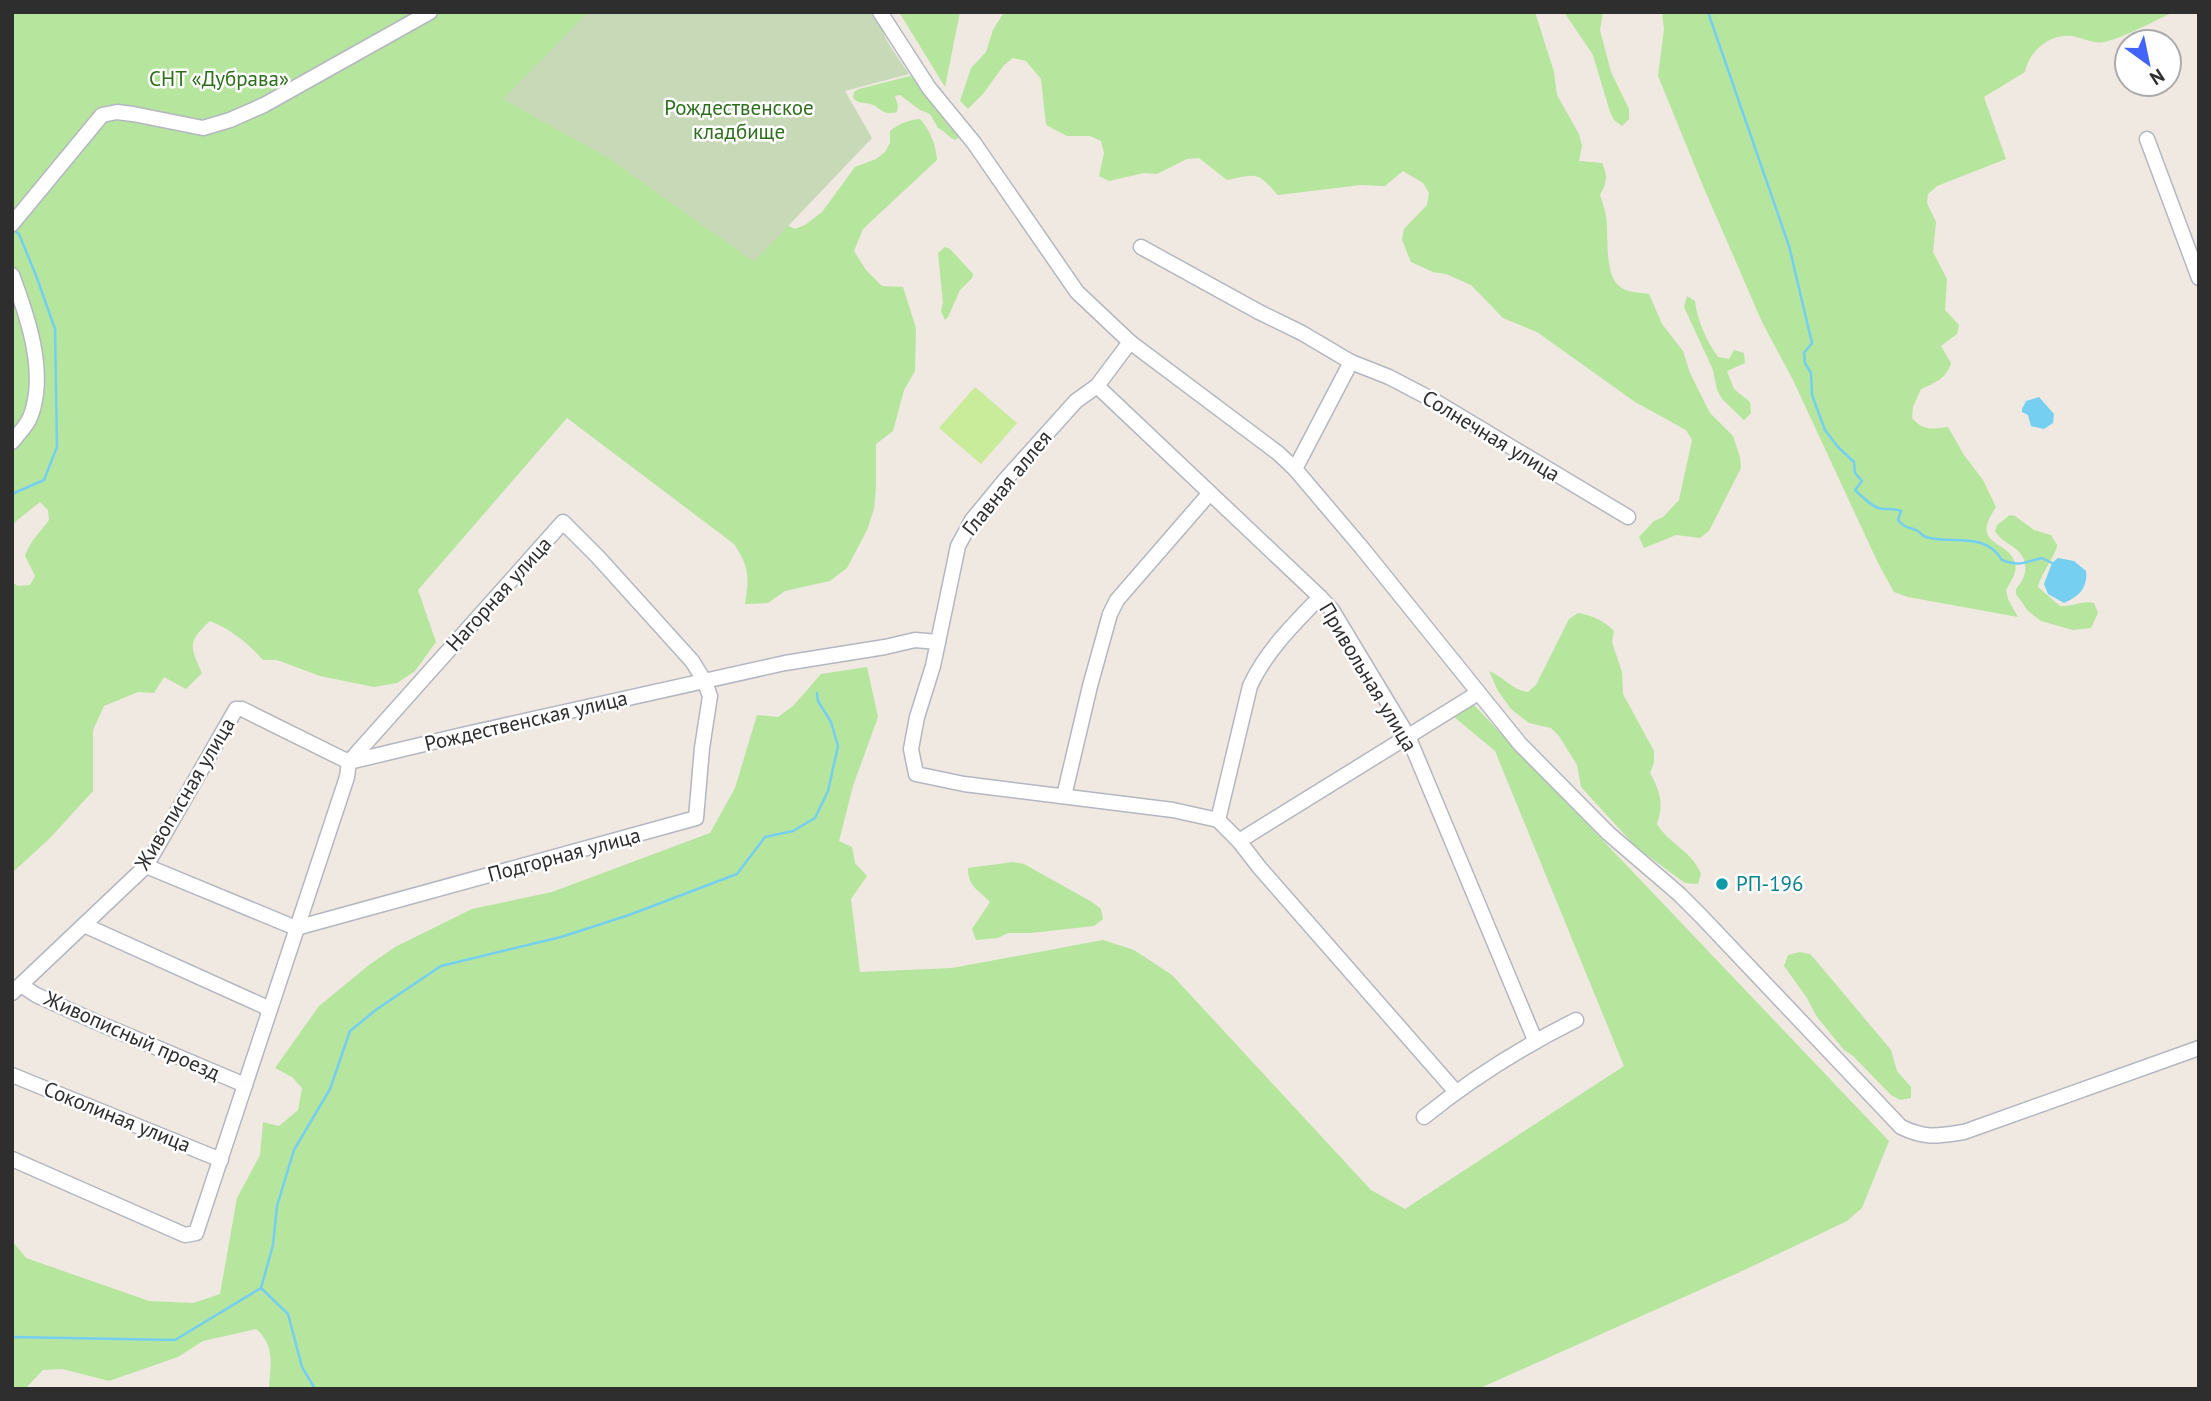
<svg xmlns="http://www.w3.org/2000/svg" width="2211" height="1401" viewBox="0 0 2211 1401" font-family="'PT Sans',sans-serif">
  <style>
    .green { fill: #b6e59e }
    .cemetery { fill: #c8d9b8 }
    .pitch { fill: #c9ec9a }
    .water { fill: #75cff0 }
    .lines { fill: none; stroke-linecap: round; stroke-linejoin: round }
    .stream { stroke: #75cff0; stroke-width: 2.5 }
    .minor-casing { stroke: #b4b7c1; stroke-width: 17 }
    .minor { stroke: #fff; stroke-width: 14 }
    .culture-dot { fill: #0f9aa8; stroke: #fff; stroke-width: 2.5 }
    .labels { text-anchor: middle; stroke-width: 5; stroke-linejoin: round; paint-order: stroke }
    .park-label { font-size: 21px; fill: #2c6e1b; stroke: #fff }
    .street-label { font-size: 21px; fill: #2e2e2e; stroke: #fff }
    .culture-label { font-size: 21px; fill: #0d838f; stroke: #fff; text-anchor: start }
  </style>
  <rect width="100%" height="100%" fill="#efe9e1"/>
  <g class="green">
    <path d="M12 12H874L884 31 885 44 851 66 785 224 795 229 805 225 822 212 855 167 876 159 885 152 890 143V131C900 123 908 120 920 119 930 130 936 145 937 160L863 229 854 251 866 270 882 286 903 287 916 328 915 371 904 390 893 431 876 444V487L874 509 867 530 847 568 830 581 785 591 768 603 745 604C749 577 750 568 734 544L567 418 418 590 436 642 415 671 397 683 374 687 320 676 277 660H263C248 643 230 629 210 621 187 642 190 646 202 673L186 689 164 677 154 693 138 692 104 706 93 730V791L50 838 12 873V582L18 586 30 585 35 576 25 556C30 540 40 533 49 520L48 510 40 502 15 522 12 528Z"/>
    <path d="M899 12H960L945 87Z"/>
    <path d="M1004 12H1535L1554 72 1557 95 1579 134 1582 146 1579 161 1602 163C1608 176 1607 183 1600 195 1602 202 1605 209 1606 216 1609 233 1604 272 1618 285 1625 293 1639 292 1649 294L1662 324 1683 351 1690 373 1710 413 1733 436 1740 457 1741 468 1709 531 1700 538 1676 535 1644 548 1639 537 1654 521 1663 517 1679 500 1692 440 1686 430 1635 402 1537 332 1503 318 1471 285 1446 274 1433 272 1411 262 1402 240 1404 229 1427 205 1429 193 1423 183 1403 171 1385 186 1361 185 1278 195C1256 171 1258 174 1227 180L1199 158 1187 159 1157 174 1144 173 1109 181 1099 176 1104 153 1101 141 1090 136H1067L1046 125 1041 79 1026 61 1013 58 1004 65 983 94 968 109 960 101 971 68 986 52 993 30Z"/>
    <path d="M1564 12H1603L1600 30 1611 72 1629 109V119L1622 126 1614 120 1610 112 1593 55Z"/>
    <path d="M1662 12H2174C2153 21 2126 37 2104 42 2093 44 2083 38 2072 36 2050 33 2029 51 2025 72L1984 97 2006 159 1937 186 1928 194 1927 203 1936 222 1933 252 1947 279 1945 310 1959 325 1957 334 1941 346 1951 363C1947 378 1935 383 1921 389L1913 407 1912 418C1923 431 1932 429 1948 427L1964 455 1983 480 1996 507C1969 547 2008 539 2015 563 2018 572 2010 582 2006 590L2008 599 2018 617 1908 597 1894 592 1878 563 1793 380 1762 322 1703 186 1658 76 1664 29Z"/>
    <path d="M910 76 919 82 936 108 960 137 955 140C948 137 945 131 938 128L930 114 920 110 900 95 895 96 898 106 897 112C880 116 882 107 870 104 862 102 859 104 853 98L854 92 859 89Z"/>
    <path d="M945 247 950 249 973 274 972 278 960 290 948 317 945 320 941 311 943 303 938 253Z"/>
    <path d="M1687 296 1695 301C1697 320 1707 342 1718 357L1729 359 1734 350 1744 353 1745 363 1727 371 1734 389 1750 402 1751 413 1744 420 1722 399 1717 390 1713 370 1684 307Z"/>
    <path d="M2010 515 2015 516 2034 530 2051 535C2051 536 2057 544 2057 545 2058 551 2040 576 2038 587L2060 606C2073 607 2082 600 2094 603L2098 613 2091 628 2073 630 2041 621 2028 611 2016 594V589C2027 577 2030 561 2016 549 2007 542 2000 540 1995 531L1997 525Z"/>
    <path d="M1578 613C1591 615 1605 621 1614 631L1612 642 1622 672 1623 694 1654 751V763L1650 773C1660 791 1664 804 1657 824 1669 844 1692 851 1701 874L1698 884 1685 883 1636 847 1581 787 1577 765 1559 736 1551 728 1529 723 1511 709 1498 691 1489 671C1504 677 1512 690 1528 692L1536 685 1569 619Z"/>
    <path d="M867 667 878 717 853 786 839 841 852 847 855 863 867 876 851 899 860 972 952 968 1103 940 1134 950 1172 975 1371 1190 1405 1209 1624 1066 1495 751 1453 716 1474 705 1889 1141 1862 1208 1847 1221 1740 1272 1478 1389H269C270 1366 276 1346 256 1329L203 1341 178 1357 109 1381 62 1369 43 1370 25 1389H12V1241L26 1258 149 1301 193 1303 220 1294 237 1198 260 1155 263 1122 279 1126 298 1110 302 1088 292 1077 275 1068 319 1006 369 965 395 947 472 909 552 892 710 833 735 788 757 715 778 717 793 706 821 674Z"/>
    <path d="M1013 862 1024 864 1092 902 1101 909 1103 919 1094 926 1031 933H1008L998 938 976 940 972 929 990 902C978 889 968 887 968 868Z"/>
    <path d="M1800 952 1810 954 1818 963 1891 1050 1897 1071 1911 1087V1098L1900 1100 1891 1095 1853 1056 1844 1050 1817 1017 1807 998 1784 966 1788 955Z"/>
  </g>
  <path class="cemetery" d="M588 12H871L890 46 909 74 845 91 872 138 754 262 608 158 503 99Z"/>
  <path class="pitch" d="M975 387 1017 423 981 464 939 428Z"/>
  <g class="water">
    <path d="M2039 397 2054 414 2053 423 2044 429 2031 426 2028 415 2022 412V409L2026 401Z"/>
    <path d="M2058 558 2074 561 2086 571C2088 588 2078 597 2064 603L2048 594 2044 584 2052 563Z"/>
  </g>
  <g class="lines">
    <g class="stream">
      <path d="M1708 12 1789 246 1812 343 1804 353 1805 363 1811 373 1812 395 1825 430 1838 447 1854 462 1855 473 1862 481 1855 490C1861 496 1869 504 1878 508 1885 510 1893 508 1901 511L1898 520C1906 529 1907 526 1916 530 1922 533 1920 535 1926 537 1952 545 1985 531 2002 560 2020 567 2024 562 2042 558L2052 563"/>
      <path d="M12 494 44 480 57 447 55 329 37 278 19 234 13 229"/>
      <path d="M261 1288 288 1314 302 1367 315 1389"/>
      <path d="M12 1337 175 1340 261 1288 273 1245 277 1206 294 1150 330 1089 350 1031 377 1009 441 966 561 937 629 915 737 874 765 837 793 831 815 818 828 791 838 746 831 722 818 701 817 693"/>
    </g>
    <defs>
      <g id="minor">
        <path d="M880 12 929 88 974 143 1077 292 1130 342 1278 453 1295 469 1362 548 1520 744 1608 833 1679 894 1702 917 1901 1127C1926 1139 1938 1136 1964 1132L2199 1048"/>
        <path d="M2147 139 2199 278"/>
        <path d="M12 224 102 115 117 112 133 114 203 128 230 120 264 105 430 12"/>
        <path d="M1141 247 1259 312 1302 333 1351 362 1389 377 1433 400 1628 517"/>
        <path d="M12 275C27 315 47 372 31 415 28 425 18 434 12 442"/>
        <path d="M1130 342 1097 386 1076 401 1005 480 972 520 958 546 933 666 917 717 911 749 916 774 964 784 1173 810 1218 820 1239 841 1259 867 1456 1092"/>
        <path d="M1097 386 1320 597 1332 610 1408 736 1535 1040"/>
        <path d="M1295 469 1351 362"/>
        <path d="M349 762 462 735 785 663 885 647 915 640 938 642"/>
        <path d="M1064 796 1090 686 1110 614 1117 600 1209 494"/>
        <path d="M1218 820 1250 686C1266 651 1294 624 1320 597"/>
        <path d="M1239 841 1478 693"/>
        <path d="M146 866 296 928"/>
        <path d="M84 925 270 1009"/>
        <path d="M296 928 696 818 702 748 710 696 704 680 692 661 598 557 563 522 349 762"/>
        <path d="M21 985 36 995 96 1022 245 1085"/>
        <path d="M12 993 146 866 236 709H242L349 762"/>
        <path d="M12 1075 221 1160"/>
        <path d="M1424 1117C1471 1079 1522 1047 1576 1020"/>
        <path d="M12 1159 185 1235 196 1233 347 777 349 762"/>
      </g>
    </defs>
    <use href="#minor" class="minor-casing"/>
    <use href="#minor" class="minor"/>
  </g>
  <circle class="culture-dot" cx="1722" cy="884" r="7"/>
  <g class="labels">
    <g class="park-label">
      <text x="219" y="86">СНТ «Дубрава»</text>
      <text x="739" y="115">Рождественское<tspan x="739" dy="24">кладбище</tspan></text>
    </g>
    <g class="street-label">
      <text transform="translate(1491 436) rotate(31)" y="7">Солнечная улица</text>
      <text transform="translate(1007 483) rotate(-51)" y="7">Главная аллея</text>
      <text transform="translate(499 594) rotate(-48)" y="7">Нагорная улица</text>
      <text transform="translate(1368 677) rotate(59)" y="7">Привольная улица</text>
      <text transform="translate(526 721) rotate(-13)" y="7">Рождественская улица</text>
      <text transform="translate(185 794) rotate(-59)" y="7">Живописная улица</text>
      <text transform="translate(564 855) rotate(-15)" y="7">Подгорная улица</text>
      <text transform="translate(132 1036) rotate(24)" y="7">Живописный проезд</text>
      <text transform="translate(117 1117) rotate(22)" y="7">Соколиная улица</text>
    </g>
    <g class="culture-label">
      <text x="1736" y="891">РП-196</text>
    </g>
  </g>
  <rect width="2211" height="1401" fill="none" stroke="#2e2e2e" stroke-width="28"/>
  <g transform="translate(2148 63) rotate(147)"><circle r="33" fill="#ffffff" stroke="#ababab" stroke-width="2"/>
  <path d="M0-5L12 26L0 18L-12 26Z" fill="#4264fb"/>
  <text y="-10" font-size="19" font-weight="bold" text-anchor="middle" fill="#2e2e2e">N</text>
  </g>
</svg>
